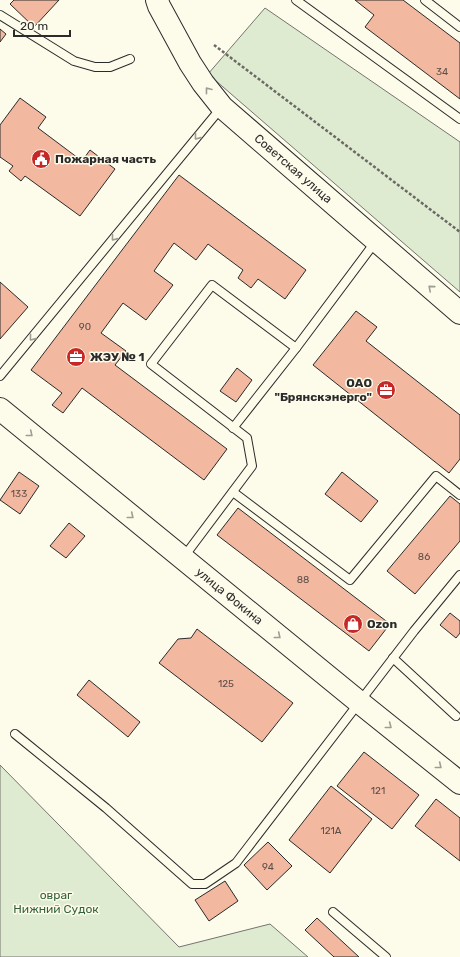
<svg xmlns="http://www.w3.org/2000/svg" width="460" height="957" viewBox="0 0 460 957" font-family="Rubik,sans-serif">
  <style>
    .green { fill: #deebd1; stroke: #74746e }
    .building { fill: #f2b8a0; stroke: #2b2b2b }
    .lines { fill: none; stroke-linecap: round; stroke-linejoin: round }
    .lane-casing { stroke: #2b2b2b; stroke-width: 10 }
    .secondary-casing { stroke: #2b2b2b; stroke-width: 24 }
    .path { stroke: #6a6964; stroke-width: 2.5; stroke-dasharray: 3 2; stroke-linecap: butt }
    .lane { stroke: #fdfbea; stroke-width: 8 }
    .secondary { stroke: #fdfbea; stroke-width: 22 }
    .oneway { stroke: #9e9d94 }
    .labels { text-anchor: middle; stroke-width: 3; stroke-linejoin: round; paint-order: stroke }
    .number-label { font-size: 10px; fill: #5d4e48 }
    .poi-label { font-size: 12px; font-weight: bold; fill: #2b2b2b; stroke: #fdfbea; text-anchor: start }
    .street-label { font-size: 12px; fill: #2b2b2b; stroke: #fdfbea }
    .park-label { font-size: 12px; fill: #34623c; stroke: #fdfbea }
  </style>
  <rect width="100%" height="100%" fill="#fdfbea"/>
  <g class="green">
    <path d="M265 8 460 142V292L208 74Z"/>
    <path d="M0 765 179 947 270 924 308 957H0Z"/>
  </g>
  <g class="building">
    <path d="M14 0H59L34 27 10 4Z"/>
    <path d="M355 0H403L460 43V99L365 27 374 15Z"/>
    <path d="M0 29 6 34 0 42Z"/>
    <path d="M20 98 46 117 38 128 82 161 90 150 115 169 80 216 25 176 21 181 9 171 13 166 0 157V125Z"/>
    <path d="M179 175 306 270 285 299 258 279 251 288 238 278 243 270 208 244 196 260 174 243 154 271 173 285 146 320 123 303 101 333 126 351 115 365 227 449 204 480 82 388 63 413 52 405 62 393 31 370Z"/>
    <path d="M0 282 28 307 0 339Z"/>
    <path d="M356 311 377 327 366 341 460 415V459L449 473 313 365Z"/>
    <path d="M237 368 252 380 236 402 220 391Z"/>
    <path d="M19 472 39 486 20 514 0 500Z"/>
    <path d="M342 472 378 501 361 522 325 494Z"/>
    <path d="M450 496 460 504V541L415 594 387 571Z"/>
    <path d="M238 508 390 624 369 651 217 535Z"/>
    <path d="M69 523 85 536 66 558 50 546Z"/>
    <path d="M450 613 460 621V633L456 638 440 625Z"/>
    <path d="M197 629 293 703 262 742 159 663 178 639 191 638Z"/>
    <path d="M89 680 140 722 128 737 77 695Z"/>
    <path d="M364 752 419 795 392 829 337 786Z"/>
    <path d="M331 786 372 819 330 873 289 840Z"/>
    <path d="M436 799 460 818V861L415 826Z"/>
    <path d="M268 842 292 866 267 890 244 865Z"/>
    <path d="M225 881 238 901 209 921 195 900Z"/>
    <path d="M317 918 359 957H334L305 930Z"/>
  </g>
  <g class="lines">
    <defs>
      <g id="lane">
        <path d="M296 0 460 119"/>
        <path d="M425 0 460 27"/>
        <path d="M0 15 74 61 95 67H110L130 59"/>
        <path d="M0 376 221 108"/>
        <path d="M233 428 296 348"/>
        <path d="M233 492 350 580 436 476 460 495"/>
        <path d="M183 558 252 466 247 438 151 364 212 285 296 348 376 241"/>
        <path d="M393 658 456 716"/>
        <path d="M15 734 106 808 192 884H205L236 863 414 631 460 575"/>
        <path d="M333 912 386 957"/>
      </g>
      <g id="secondary">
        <path id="s1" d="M157 0 159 6 190 63 203 83 222 107 460 313"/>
        <path id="s2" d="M0 409 359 702 460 783"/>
      </g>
    </defs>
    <use href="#lane" class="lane-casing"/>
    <use href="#secondary" class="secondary-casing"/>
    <path class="path" d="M214 45 460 232"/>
    <use href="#lane" class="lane"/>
    <use href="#secondary" class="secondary"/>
  </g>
  <defs><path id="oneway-chevron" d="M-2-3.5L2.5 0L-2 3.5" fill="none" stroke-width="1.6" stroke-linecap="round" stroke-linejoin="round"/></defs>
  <g class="oneway">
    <use href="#oneway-chevron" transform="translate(208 90) rotate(-128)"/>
    <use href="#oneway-chevron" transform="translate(197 137) rotate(129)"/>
    <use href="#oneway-chevron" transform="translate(114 238) rotate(129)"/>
    <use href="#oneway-chevron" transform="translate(431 288) rotate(-139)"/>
    <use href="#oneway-chevron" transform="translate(32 338) rotate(129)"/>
    <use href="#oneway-chevron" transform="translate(30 434) rotate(39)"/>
    <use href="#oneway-chevron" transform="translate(131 516) rotate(39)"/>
    <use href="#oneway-chevron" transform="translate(278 636) rotate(39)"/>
    <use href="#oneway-chevron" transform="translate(389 726) rotate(38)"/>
    <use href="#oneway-chevron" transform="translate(439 766) rotate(39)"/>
  </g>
  <defs>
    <symbol id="civic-disc" viewBox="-11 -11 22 22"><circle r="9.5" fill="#c62828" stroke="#fdfbea"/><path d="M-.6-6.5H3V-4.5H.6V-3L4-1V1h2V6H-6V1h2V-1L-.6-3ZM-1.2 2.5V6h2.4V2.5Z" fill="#fff"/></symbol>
    <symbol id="office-disc" viewBox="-11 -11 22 22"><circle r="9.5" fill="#c62828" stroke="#fdfbea"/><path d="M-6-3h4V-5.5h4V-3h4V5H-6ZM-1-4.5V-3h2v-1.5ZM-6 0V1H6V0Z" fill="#fff"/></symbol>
    <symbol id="shop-disc" viewBox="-11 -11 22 22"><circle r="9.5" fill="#c62828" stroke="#fdfbea"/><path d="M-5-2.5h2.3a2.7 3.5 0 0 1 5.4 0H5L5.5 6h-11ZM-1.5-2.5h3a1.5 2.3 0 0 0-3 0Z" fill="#fff"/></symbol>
  </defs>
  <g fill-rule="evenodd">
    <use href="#civic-disc" x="30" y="148" width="22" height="22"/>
    <use href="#office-disc" x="65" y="346" width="22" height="22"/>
    <use href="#office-disc" x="375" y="379" width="22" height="22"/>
    <use href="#shop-disc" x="342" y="613" width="22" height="22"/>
  </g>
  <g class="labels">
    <g class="number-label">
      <text x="442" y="75">34</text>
      <text x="85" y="330">90</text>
      <text x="19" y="497">133</text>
      <text x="424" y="560">86</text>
      <text x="303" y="583">88</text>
      <text x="226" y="687">125</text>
      <text x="378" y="794">121</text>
      <text x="331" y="834">121А</text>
      <text x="268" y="870">94</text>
    </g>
    <g class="poi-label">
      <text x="55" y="163">Пожарная часть</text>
      <text x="90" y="361">ЖЭУ № 1</text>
      <text x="372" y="387" text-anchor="end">ОАО<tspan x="372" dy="14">"Брянскэнерго"</tspan></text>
      <text x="367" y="628">Ozon</text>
    </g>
    <g class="street-label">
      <text dy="4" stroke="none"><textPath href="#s1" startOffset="220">Советская улица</textPath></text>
      <text dy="4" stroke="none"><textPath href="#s2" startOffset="296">улица Фокина</textPath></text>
    </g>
    <g class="park-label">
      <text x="56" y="899">овраг<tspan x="56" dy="14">Нижний Судок</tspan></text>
    </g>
  </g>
  <path d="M14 30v6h56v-6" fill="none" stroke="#2b2b2b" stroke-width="2"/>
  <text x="20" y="30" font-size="12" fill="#2b2b2b" stroke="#fdfbea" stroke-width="3" paint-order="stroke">20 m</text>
</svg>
